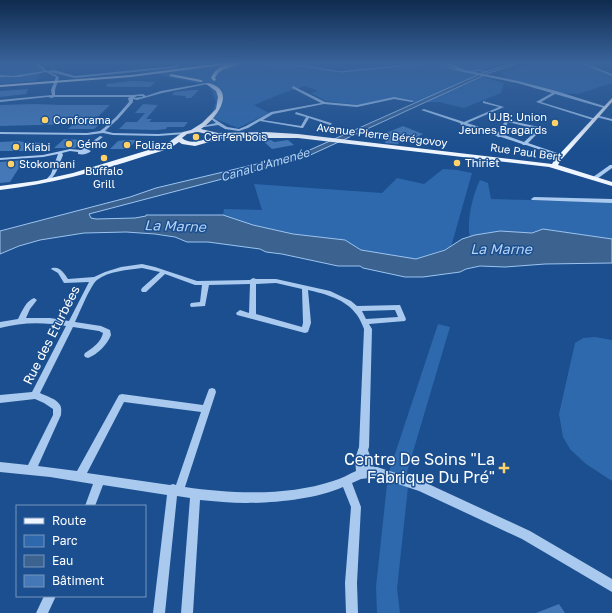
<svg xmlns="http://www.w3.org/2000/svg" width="612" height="613" viewBox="0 0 612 613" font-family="'Golos Text',sans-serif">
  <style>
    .green { fill: #2e69ad }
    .water { fill: #3c6290; stroke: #9cc4f0 }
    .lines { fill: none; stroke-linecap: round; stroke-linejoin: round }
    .stream { stroke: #9cc4f0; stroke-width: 1 }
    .building { fill: #4478b7 }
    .minor { fill: #a9c9ee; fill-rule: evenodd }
    .major { fill: #f0f6ff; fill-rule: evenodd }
    .highway { fill: #fff; fill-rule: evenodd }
    .poi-dot { fill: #ffd166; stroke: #1b4f8f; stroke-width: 1.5 }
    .labels { text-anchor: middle; stroke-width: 3; stroke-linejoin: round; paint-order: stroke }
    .far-poi-label { font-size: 11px; fill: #fff; stroke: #1b4f8f; text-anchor: start }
    .far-street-label { font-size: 11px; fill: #fff; stroke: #1b4f8f }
    .far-water-label { font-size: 12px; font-style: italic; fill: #b5d3f5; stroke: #1b4f8f }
    .street-label { font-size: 13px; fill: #fff; stroke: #1b4f8f }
    .water-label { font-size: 14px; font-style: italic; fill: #b5d3f5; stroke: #1b4f8f }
    .near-poi-label { font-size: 16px; fill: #fff; stroke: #1b4f8f; text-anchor: end }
  </style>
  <rect width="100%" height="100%" fill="#1b4f8f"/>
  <g class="green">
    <path d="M0 63H46L36 81 0 84Z"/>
    <path d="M176 63H318L322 67 337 71 391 63H503L472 74 504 83 501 93 464 108 439 102H412L395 98 359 105 326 101 311 93 318 91 305 86 283 93 254 105 269 113 238 128 211 117 216 102 210 86 147 72 177 66Z"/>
    <path d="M544 63H579L589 68 612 75V83L578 94 561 93 506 78 501 73Z"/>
    <path d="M443 169 457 170 472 173 451 247 416 259 361 250 345 240 293 234 253 225 223 215 224 209 262 210 254 184 382 193 397 178 424 184Z"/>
    <path d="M480 180 488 183 491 199 612 202V239L544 229 532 233 491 232 470 237C466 222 473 194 480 180Z"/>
    <path d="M438 324 450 327 407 472 408 487 397 589 400 613H377L376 587 388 475Z"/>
    <path d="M595 337 612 340V481L586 464 570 449 563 437 559 414 575 343 583 338Z"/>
  </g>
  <path class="water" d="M512 63H519L489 73 306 157 89 214 91 218 96 219 135 218 146 216V215H223L253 225 293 234 345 240 361 250 416 259 445 250 462 239 475 235 500 231 532 233 543 229 612 239V263L545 264 505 267 480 266 466 269 460 272 423 277H405L363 268 360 266H338L282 254 266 252 260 249 208 242H187L175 237 155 234 126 232 84 233 40 240 19 246 0 254V231L130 197 156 188 303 153 482 73Z"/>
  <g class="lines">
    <g class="stream">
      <path d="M441 63 449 68 465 72"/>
      <path d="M266 64 304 66 341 72 430 63"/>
      <path d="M469 72 477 70 487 72"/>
    </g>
  </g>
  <g class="building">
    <path d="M130 81H137L155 82 150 87H107L106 84Z"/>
    <path d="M28 89 26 94 0 97V91Z"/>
    <path d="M192 90H199L191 98H185L186 96 172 95 174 92Z"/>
    <path d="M35 104 62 105H110L91 123H101L94 129H68L73 124 0 126V105Z"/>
    <path d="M143 104 158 105 146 119H152L149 122H188L184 127H167L166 129 156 130 119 129 126 122H137L145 113H135Z"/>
    <path d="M403 126 423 134 415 138 401 134 398 144 385 143 386 140 374 138Z"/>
    <path d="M64 139 84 140 75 148H54Z"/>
    <path d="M125 140H136L129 149H110L118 141Z"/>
    <path d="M271 140 274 142 288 140 294 145 272 149 263 141Z"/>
    <path d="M19 141 24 142 44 143 34 151H0V142Z"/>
    <path d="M24 160 10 182 0 183V162Z"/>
    <path d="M559 604 565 613H536Z"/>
  </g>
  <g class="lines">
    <g class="minor">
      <path d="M35 63H38L43 68 47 71 54 70 75 76 176 66 175 63H177L179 66 173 68 75 78 50 72 59 77 55 90V95H133L143 94 146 96 161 91 206 83 208 84 162 93 137 100 133 99V102L118 119 105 131 113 133 158 134 186 132V134H185L158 136 113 135 103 133 87 135 0 134V132L87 133 100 131 104 128 116 117 129 102 128 98 130 97H54L52 98 48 97 0 102V100L52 95 51 90 56 77 46 72 19 77H0V75L13 76 44 71ZM137 96H142L143 97 134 98Z"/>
      <path d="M444 63H448L465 70 518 81 556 91 607 107 604 108 555 94 541 102 596 119 593 120 536 102 552 93 517 83 463 72Z"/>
      <path d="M580 63H584L612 74V76Z"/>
      <path d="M293 86 325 102 357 105 394 97 414 101 412 102 394 99 357 107 324 104 273 114 263 120 301 126 306 117 295 114 296 112 331 123 332 124 330 125 309 118 303 128H302L260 121 248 128 239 131 225 129 218 125 205 127 203 126 216 123 211 119 213 118 227 127 239 129 246 126 271 112 321 103 292 88Z"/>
      <path d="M483 101 504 107 467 123 498 133 505 121 507 120 539 127V132L528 143 563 155 559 156 526 145H523L522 144 501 137H498L497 136 464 125H461L460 123 421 110 424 109 464 122 499 107 483 103ZM508 122 536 129V131L524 142 502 134Z"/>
      <path d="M596 115 612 119V121L596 117Z"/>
      <path d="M100 136 103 137 87 149 91 151C88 154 83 155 78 154V152L70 151 62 153 63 155C59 165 56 177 47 182L45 181 51 174 58 154 43 157 0 160V158L43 155 70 149 81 150Z"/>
      <path d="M610 165H612V168L597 179H593V177Z"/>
      <path d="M534 197 612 199V203L532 200 531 199Z"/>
      <path d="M142 264 155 267 197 281 250 280 253 278 256 279H276L330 291 351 301 357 306 400 305 406 319 405 321 369 324 372 329 369 447 368 450 374 467H377L424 482 530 531 612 579V592L522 539 419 491 377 477 361 479 352 483 361 507 357 583 358 613H346L345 583 351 507 343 487C316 499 275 503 246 503 231 503 215 501 200 500L193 613H181L190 498 177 496 165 613H153L167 495 103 485 95 506H85L93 484 50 477 0 472V462L28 465 53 415V409L44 403 35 399 0 403V395L32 392 66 326C44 322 22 322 0 328V322L18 319C22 311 26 301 34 298L37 300 30 309 26 318H50L69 321 89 282 64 283 58 273 51 269 52 268C60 266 64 273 68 279L94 277 105 272 121 267ZM142 268 160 272 142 288 141 290 142 292H146L165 274 195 285H202L200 302 191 303 190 305 191 307 205 306 209 285 250 284 249 313 240 310 236 313 237 315 305 333 308 332 311 323 308 290C325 294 346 299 357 315 360 319 362 324 364 329L359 447 355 459 356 471C349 474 341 479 333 481 288 496 232 494 185 487L216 392 215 389 212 388 209 389 203 405 122 394 119 395 77 471 38 466 61 415C61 412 62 408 60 405 57 399 46 396 40 393L73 327 99 331 103 333C101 342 93 348 85 353L84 355 85 357 88 358C98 354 107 345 111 335L110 330 101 326 75 322C80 312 90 286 97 280 109 271 127 270 142 268ZM276 283 302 289 303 323 302 327 256 314V284ZM395 310 398 317 366 319 362 311ZM124 402 201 412 176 485 173 484 170 485 87 473Z"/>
      <path d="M44 596H56L48 613H36Z"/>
    </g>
    <path class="major" d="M208 83C238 90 216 119 201 129L218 133 265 132 298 134 552 164 555 159 612 98V102L560 161 558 165 612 182V186L549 167 298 138H223L195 146 182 144 179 142C169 150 155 153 142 157 96 172 49 184 0 190V186L37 181 73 173 165 145 183 132 191 130 202 123 216 109 218 97 216 91 206 84ZM198 132 216 136C205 139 191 146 182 138L187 134Z"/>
    <g class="highway">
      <path d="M222 63H243C233 68 221 66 215 78L216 80 214 81 211 78C214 72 217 68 224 65L131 77 0 87V85L131 75Z"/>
      <path d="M171 74 201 80 203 81 201 82 169 76Z"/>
    </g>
  </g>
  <linearGradient id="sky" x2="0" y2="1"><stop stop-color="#0f2b4f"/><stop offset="0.42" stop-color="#39639b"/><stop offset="1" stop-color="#39639b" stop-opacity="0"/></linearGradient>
  <rect width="612" height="149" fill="url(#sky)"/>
  <g class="poi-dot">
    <circle cx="45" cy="120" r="4"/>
    <circle cx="555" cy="123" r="4"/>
    <circle cx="196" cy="137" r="4"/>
    <circle cx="69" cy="144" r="4"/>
    <circle cx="127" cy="145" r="4"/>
    <circle cx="16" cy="147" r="4"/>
    <circle cx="104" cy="158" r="4"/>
    <circle cx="457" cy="163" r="4"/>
    <circle cx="11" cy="164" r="4"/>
    <path d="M502 462h4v4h4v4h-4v4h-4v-4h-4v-4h4z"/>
  </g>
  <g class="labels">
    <g class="far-poi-label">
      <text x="547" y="121" text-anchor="end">UJB: Union<tspan x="547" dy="13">Jeunes Bragards</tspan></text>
      <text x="53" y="124">Conforama</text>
      <text x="204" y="141">Cerf en bois</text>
      <text x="77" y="148">Gémo</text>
      <text x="135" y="149">Foliaza</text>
      <text x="24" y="151">Kiabi</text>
      <text x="465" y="167">Thiriet</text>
      <text x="19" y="168">Stokomani</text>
      <text x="104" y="175" text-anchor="middle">Buffalo<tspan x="104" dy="13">Grill</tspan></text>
    </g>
    <g class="far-street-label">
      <text transform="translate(382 135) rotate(7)" y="4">Avenue Pierre Bérégovoy</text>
      <text transform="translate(526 152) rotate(8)" y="4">Rue Paul Bert</text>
    </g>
    <g class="far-water-label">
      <text transform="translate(265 165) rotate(-16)" y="4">Canal d'Amenée</text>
    </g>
    <g class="street-label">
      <text transform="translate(51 335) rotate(-63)" y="5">Rue des Eturbées</text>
    </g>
    <g class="water-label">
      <text transform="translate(175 226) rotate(2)" y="5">La Marne</text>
      <text x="501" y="254">La Marne</text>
    </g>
    <g class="near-poi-label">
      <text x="495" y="465">Centre De Soins "La<tspan x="495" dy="18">Fabrique Du Pré"</tspan></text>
    </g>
  </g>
  <rect x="16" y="505" width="130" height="92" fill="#1b4f8f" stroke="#7695bc"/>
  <rect x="24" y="518" width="20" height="6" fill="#f0f6ff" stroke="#7695bc"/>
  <text x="52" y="525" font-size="12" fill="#ffffff">Route</text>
  <rect x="24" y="535" width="20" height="12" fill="#2e69ad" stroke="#7695bc"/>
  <text x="52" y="545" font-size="12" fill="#ffffff">Parc</text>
  <rect x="24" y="555" width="20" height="12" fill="#3c6290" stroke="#7695bc"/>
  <text x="52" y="565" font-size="12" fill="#ffffff">Eau</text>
  <rect x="24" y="575" width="20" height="12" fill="#4478b7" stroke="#7695bc"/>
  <text x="52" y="585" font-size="12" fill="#ffffff">Bâtiment</text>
</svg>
